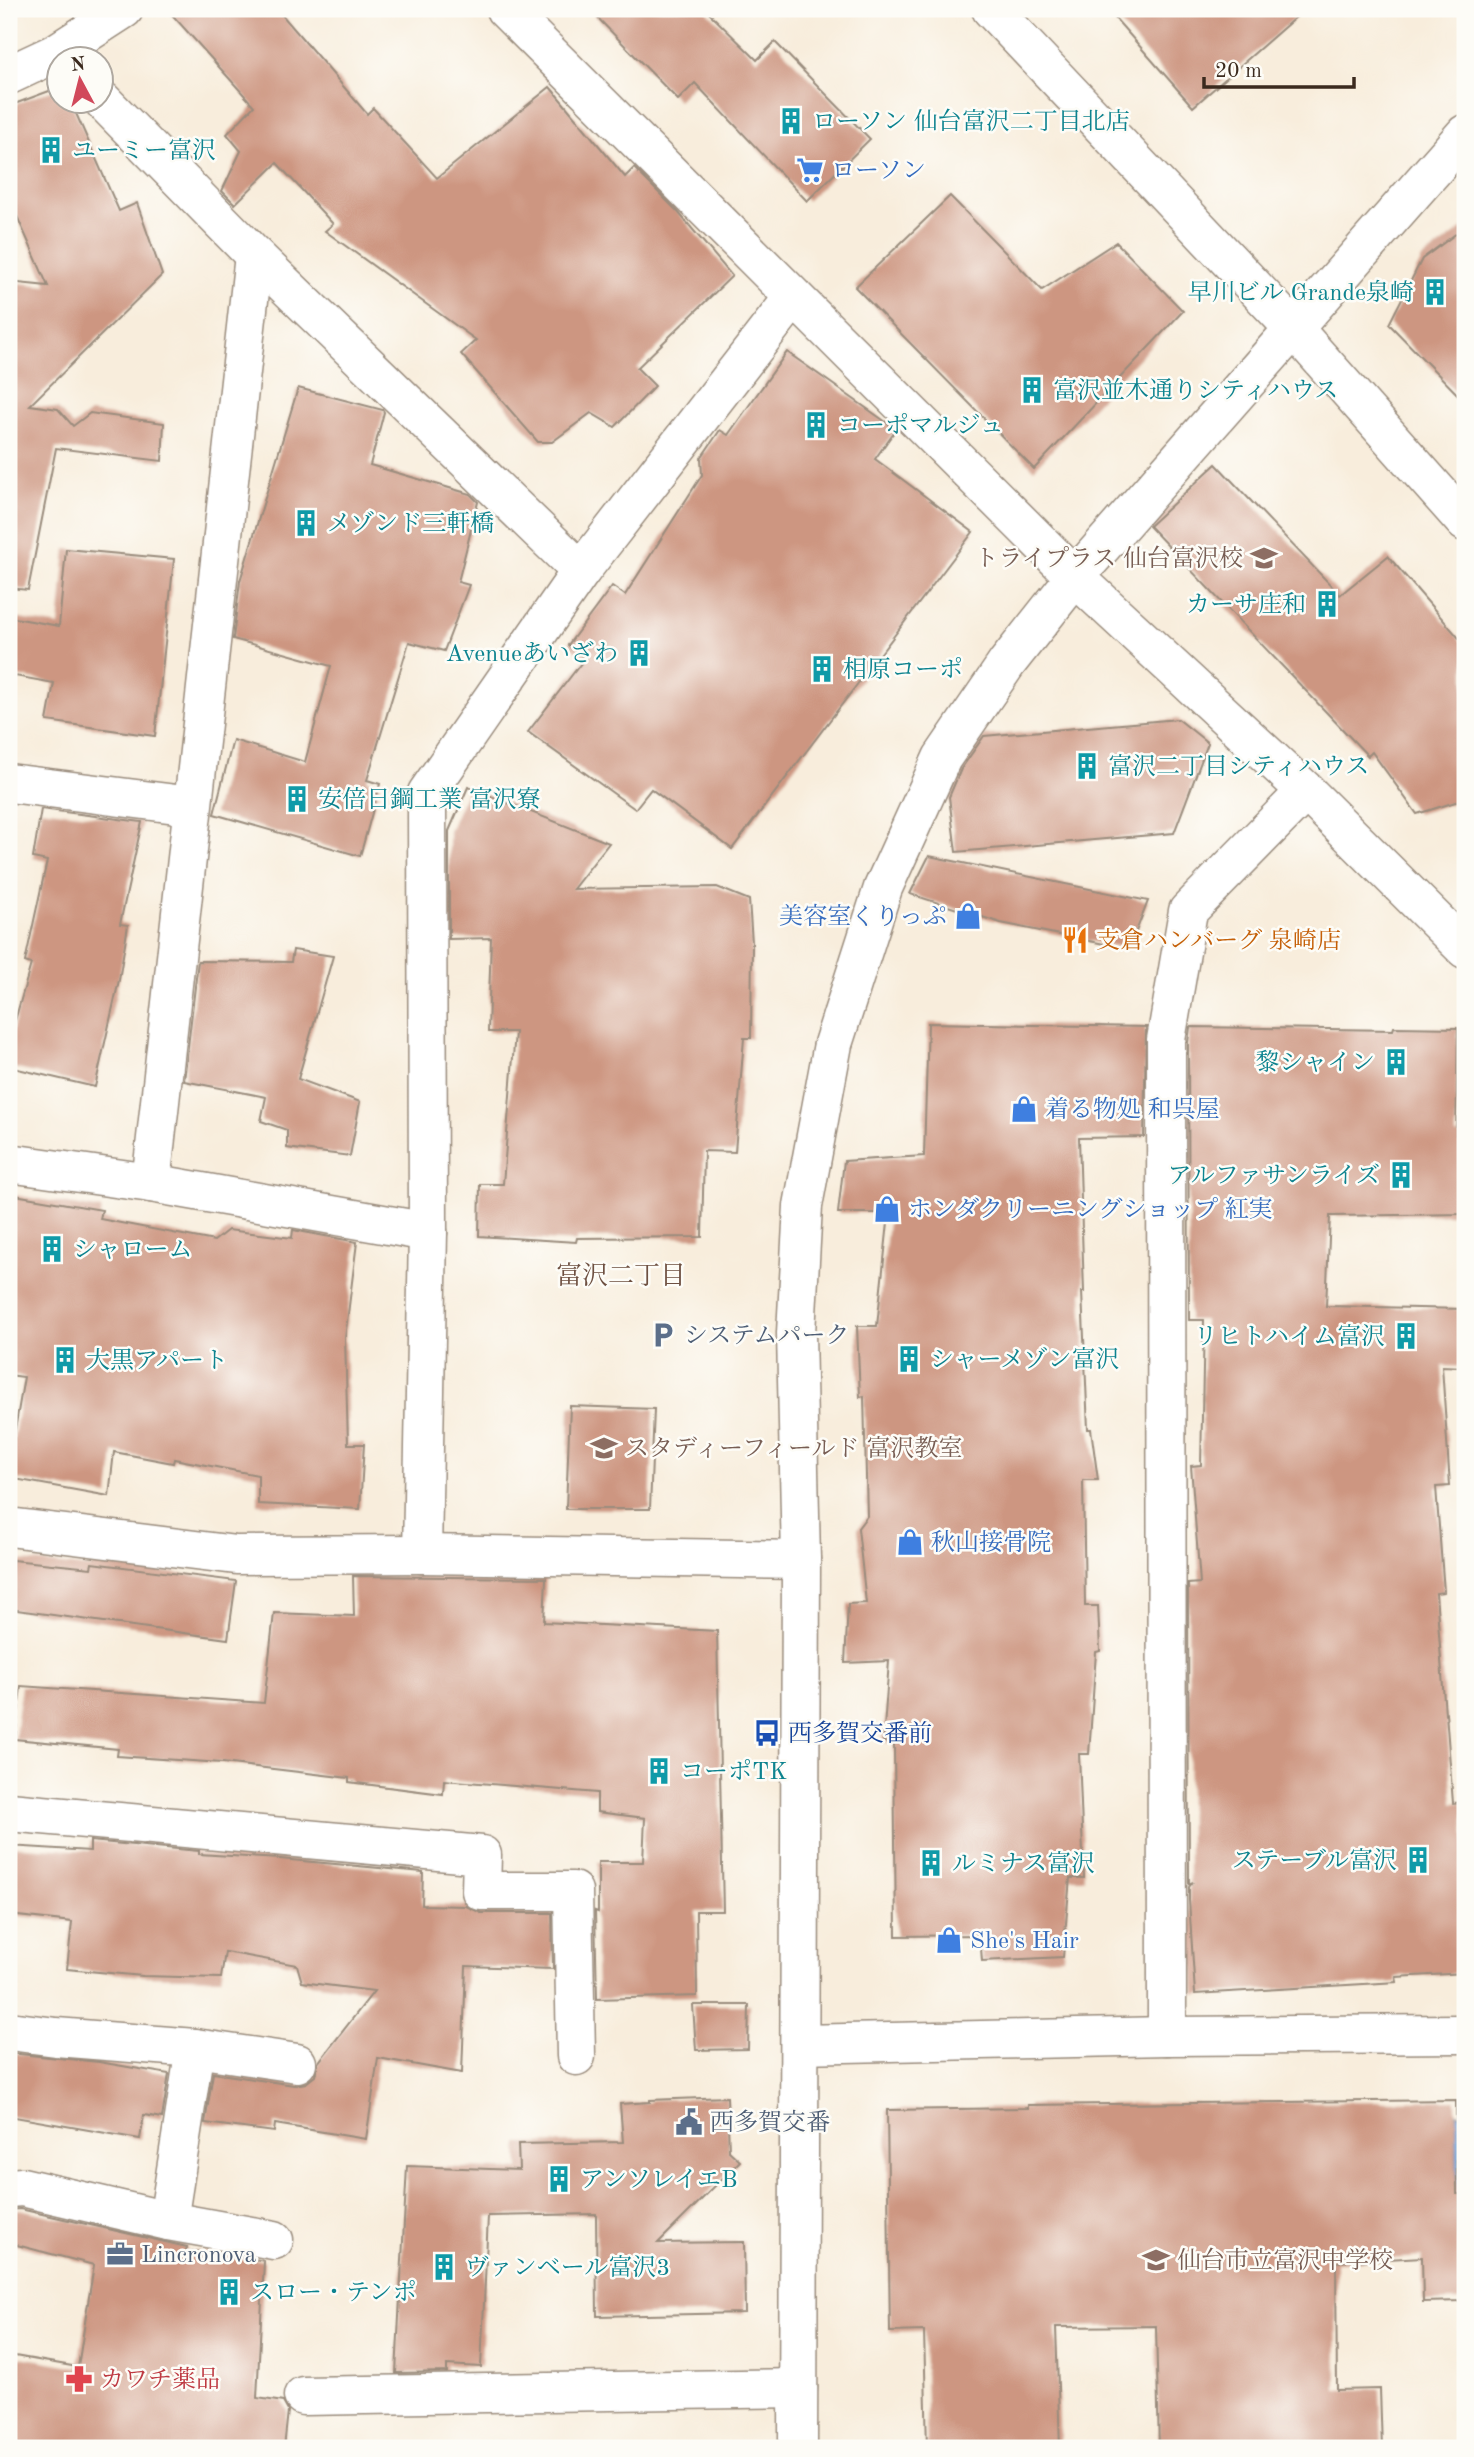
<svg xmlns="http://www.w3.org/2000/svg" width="1474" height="2457" viewBox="0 0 1474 2457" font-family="'Old Standard TT','Noto Serif JP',serif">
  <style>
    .water { fill: #76abe4; stroke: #586a81; stroke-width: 2 }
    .building { fill: #cd9681 }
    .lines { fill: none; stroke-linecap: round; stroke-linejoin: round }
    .street-casing { stroke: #9a8c7d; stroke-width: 41 }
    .secondary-casing { stroke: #9a8c7d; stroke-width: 41 }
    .street { stroke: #fff; stroke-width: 38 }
    .secondary { stroke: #fff; stroke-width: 38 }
    .labels { text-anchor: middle; stroke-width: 5; stroke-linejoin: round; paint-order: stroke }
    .culture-label { font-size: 24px; fill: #0d838f; stroke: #fdfcf7; text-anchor: start }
    .shop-label { font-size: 24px; fill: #366cbe; stroke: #fdfcf7; text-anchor: start }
    .education-label { font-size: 24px; fill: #785e54; stroke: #fdfcf7; text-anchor: start }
    .food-label { font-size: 24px; fill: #c56008; stroke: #fdfcf7; text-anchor: start }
    .service-label { font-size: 24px; fill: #4e5e75; stroke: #fdfcf7; text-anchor: start }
    .transit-label { font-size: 24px; fill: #164399; stroke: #fdfcf7; text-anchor: start }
    .health-label { font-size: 24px; fill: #be3a42; stroke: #fdfcf7; text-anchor: start }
    .neighbourhood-label { font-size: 26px; fill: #6e5041; stroke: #fdfcf7 }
  </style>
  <rect width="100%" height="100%" fill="#fdfcf7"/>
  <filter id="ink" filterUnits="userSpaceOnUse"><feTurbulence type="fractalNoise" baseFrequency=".0143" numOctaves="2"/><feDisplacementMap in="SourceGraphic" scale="14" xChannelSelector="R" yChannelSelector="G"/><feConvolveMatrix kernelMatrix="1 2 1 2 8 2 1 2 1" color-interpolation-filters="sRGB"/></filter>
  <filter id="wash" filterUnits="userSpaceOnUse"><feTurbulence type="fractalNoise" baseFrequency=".00686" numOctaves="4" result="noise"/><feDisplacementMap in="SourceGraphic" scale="28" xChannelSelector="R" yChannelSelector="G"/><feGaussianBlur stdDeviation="1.57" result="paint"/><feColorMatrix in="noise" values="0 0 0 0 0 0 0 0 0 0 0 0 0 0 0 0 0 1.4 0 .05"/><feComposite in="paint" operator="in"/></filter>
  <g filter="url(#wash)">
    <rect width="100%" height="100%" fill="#f8eddc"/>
    <path class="water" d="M1456 2114H1465V2194H1457Z"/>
    <g id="blocks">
      <g class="building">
        <path d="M167 9H277L367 114 373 108 437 178 550 87 625 177 634 168 678 212 732 276 637 368 655 386 615 427 591 413 552 442H538L461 354 476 340 325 231 333 224 277 163 235 204 222 191 241 151 227 134 254 106Z"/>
        <path d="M589 9H705L757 60 775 42 870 139 807 201 695 83 678 100Z"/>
        <path d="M1107 9H1305L1193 107Z"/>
        <path d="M60 87V102H71L119 211 137 203 162 275 30 405 58 409 73 426 90 413 164 423 162 461 56 448 28 590 9 588V282L48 286 9 198V106Z"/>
        <path d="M950 196 1042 290 1116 242 1183 311 1034 469 855 287Z"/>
        <path d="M1465 227V402L1389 324 1422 259Z"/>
        <path d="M787 352 893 427 896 429 875 459 973 532 732 849 651 789 635 809 528 732 585 658 568 645 612 586 625 595 702 475 701 458 720 430 728 435Z"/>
        <path d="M298 388 383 410 384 412 370 465 470 494 478 502 458 582 469 585 444 651 409 642 367 780 380 784 360 856 214 814 233 740 305 762 331 666 233 639 240 581Z"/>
        <path d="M1216 464 1340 595 1388 556 1465 645V799L1417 814 1372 752 1368 756 1149 526Z"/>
        <path d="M66 549 174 559 155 736 47 721 54 683 9 675V617L59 626Z"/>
        <path d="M1178 719 1208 743 1174 833 956 852 949 797 961 769 984 736Z"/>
        <path d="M468 787 609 843 573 889 717 887 749 900 752 943 751 1038H744L735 1152 704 1151 702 1237 577 1238 576 1242 479 1236 480 1184H503L515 1032H488L491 938 449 939V831Z"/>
        <path d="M41 809 142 822 120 924 128 925 119 980 95 1087 9 1067V1042L31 964 25 962 47 861 33 858Z"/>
        <path d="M929 856 1148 901 1129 949 1001 923 910 894Z"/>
        <path d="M293 950 333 956 298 1079 360 1102 350 1156 287 1148V1130L261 1121 266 1097 184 1081 198 961 291 962Z"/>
        <path d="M928 1023 1146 1027 1144 1137 1079 1138 1084 1292H1082L1088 1429H1091L1098 1480H1083L1085 1606H1098L1100 1651 1096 1652 1089 1754H1079L1084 1878H1070L1063 1957 982 1961 980 1935 896 1936 894 1743 883 1742 889 1661 845 1663 848 1604 866 1603 858 1528 867 1516 864 1396 860 1397 857 1326H877L889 1213H838L844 1161 924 1156Z"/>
        <path d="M1190 1027 1393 1030 1394 1027 1458 1028 1456 1135H1465V1214L1330 1216 1326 1306 1465 1309V1367L1442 1366 1450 1486 1436 1487 1444 1592 1436 1593 1445 1714 1446 1713 1453 1803 1463 1802 1465 1839V1973L1396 1977 1397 1982 1195 1994 1189 1900V1887L1193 1882 1189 1884 1188 1584 1200 1583 1191 1466 1201 1465 1204 1320H1189L1188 1042Z"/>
        <path d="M9 1194 102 1210 100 1219 214 1241 228 1230 292 1238 293 1230 357 1242 345 1338 348 1444H364L360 1509 258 1504V1475L174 1459 173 1463 114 1452 109 1496 9 1478V1465L24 1377 9 1375Z"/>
        <path d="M570 1406 654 1409 650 1509H566Z"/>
        <path d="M12 1560 91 1568 92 1563 236 1581 228 1639 9 1609Z"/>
        <path d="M353 1576 546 1578 544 1622 717 1631 723 1911H696L697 1996 597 1999 595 1911 598 1912V1862H643L645 1818 597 1812V1793L444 1780 443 1794 349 1782V1778L223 1763 117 1756 118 1749 15 1739 21 1686 264 1703 274 1613 354 1616Z"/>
        <path d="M90 1841 199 1851V1854L280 1859 423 1872 422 1905 466 1906 481 1913H552L553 1969 466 1966 462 2073 378 2058 366 2139 275 2124 274 2132 205 2123 213 2073 294 2085 306 2083 315 2076 318 2063 374 1991 302 1982 297 1965 225 1952 221 1978 143 1976 67 1969 72 1922 9 1915V1846L90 1851Z"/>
        <path d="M693 2005H749L748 2049 696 2050Z"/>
        <path d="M9 2053 99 2062 169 2074 162 2118 144 2115 140 2139 9 2116Z"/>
        <path d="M727 2097 729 2151 740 2161 658 2243 744 2242 745 2313 597 2316 596 2214 488 2216 481 2367 447 2365V2372L396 2373 407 2166 519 2170 518 2144 623 2142 620 2104 650 2102V2100Z"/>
        <path d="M1456 2100 1457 2194H1460L1462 2301 1423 2302 1422 2257 1336 2262 1337 2390 1380 2389 1382 2448H1159L1156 2326 1056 2327 1060 2448H927L924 2331 890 2332 887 2110 1028 2108V2105Z"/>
        <path d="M20 2209 187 2247 186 2251 225 2253 264 2261 257 2398 283 2402 288 2411 284 2448H9V2355L78 2367 94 2265 9 2243V2210Z"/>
      </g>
    </g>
  </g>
  <g filter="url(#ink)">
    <use href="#blocks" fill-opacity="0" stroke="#9a8c7d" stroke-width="2"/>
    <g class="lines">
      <defs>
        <g id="street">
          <path d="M505 9 1075 577 1306 791 1465 949"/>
          <path d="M9 75 56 53 124 9"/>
          <path d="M102 100 254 255 581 571"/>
          <path d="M9 783 192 806"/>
          <path d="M9 1163 151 1183 428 1232"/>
          <path d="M151 1183 254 255"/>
          <path d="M9 1527 236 1555 422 1554 801 1560"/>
          <path d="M422 1554 428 1232 427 793 581 571 793 298"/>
          <path d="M9 1812 482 1855 481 1891H573L576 2056"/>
          <path d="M9 2031 56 2037 195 2048 297 2063"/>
          <path d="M1167 2036 1166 1040 1188 911 1306 791"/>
          <path d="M800 2044 1167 2036 1465 2034"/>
          <path d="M9 2188 22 2187 168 2221 274 2240"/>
          <path d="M168 2221 195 2048"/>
          <path d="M303 2396 798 2388"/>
        </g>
        <g id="secondary">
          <path d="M991 9 1294 329 1465 522"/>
          <path d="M798 2448 801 1560 796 1333 803 1206 833 1044 883 888 942 758 1007 663 1075 577 1465 134"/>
        </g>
      </defs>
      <use href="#street" class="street-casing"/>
      <use href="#secondary" class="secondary-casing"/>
      <use href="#street" class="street"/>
      <use href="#secondary" class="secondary"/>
    </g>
  </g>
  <defs>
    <symbol id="building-bare" viewBox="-9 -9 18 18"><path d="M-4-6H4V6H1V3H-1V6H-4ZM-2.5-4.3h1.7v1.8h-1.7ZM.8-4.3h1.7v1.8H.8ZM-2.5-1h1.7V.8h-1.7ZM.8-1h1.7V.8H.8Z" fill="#0f9aa8" stroke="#fdfcf7" stroke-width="2.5" paint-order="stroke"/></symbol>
    <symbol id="supermarket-bare" viewBox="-9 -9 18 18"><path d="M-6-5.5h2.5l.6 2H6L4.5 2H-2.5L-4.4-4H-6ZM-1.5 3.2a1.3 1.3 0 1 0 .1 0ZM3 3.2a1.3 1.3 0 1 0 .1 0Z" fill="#3f7fe0" stroke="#fdfcf7" stroke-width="2.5" paint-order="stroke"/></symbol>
    <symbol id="school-bare" viewBox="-9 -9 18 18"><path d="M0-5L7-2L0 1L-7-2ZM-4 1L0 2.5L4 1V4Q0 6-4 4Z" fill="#8d6e63" stroke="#fdfcf7" stroke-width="2.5" paint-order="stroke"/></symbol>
    <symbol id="shop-bare" viewBox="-9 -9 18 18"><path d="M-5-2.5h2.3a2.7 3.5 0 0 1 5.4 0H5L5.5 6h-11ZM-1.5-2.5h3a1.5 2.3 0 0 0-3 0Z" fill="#3f7fe0" stroke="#fdfcf7" stroke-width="2.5" paint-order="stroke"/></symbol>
    <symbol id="restaurant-bare" viewBox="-9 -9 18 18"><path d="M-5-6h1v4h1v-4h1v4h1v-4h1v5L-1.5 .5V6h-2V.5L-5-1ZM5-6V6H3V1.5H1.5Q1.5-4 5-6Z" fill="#e8710a" stroke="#fdfcf7" stroke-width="2.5" paint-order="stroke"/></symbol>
    <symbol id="parking-bare" viewBox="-9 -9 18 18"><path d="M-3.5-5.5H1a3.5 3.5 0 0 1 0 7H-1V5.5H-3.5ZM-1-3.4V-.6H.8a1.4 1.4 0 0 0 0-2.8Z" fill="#5c6f8a" stroke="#fdfcf7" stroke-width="2.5" paint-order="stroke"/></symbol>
    <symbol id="bus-bare" viewBox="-9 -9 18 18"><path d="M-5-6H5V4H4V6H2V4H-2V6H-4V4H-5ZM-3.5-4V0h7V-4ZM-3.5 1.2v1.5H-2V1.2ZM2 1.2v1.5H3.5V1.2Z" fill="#1a4fb4" stroke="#fdfcf7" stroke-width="2.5" paint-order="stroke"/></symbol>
    <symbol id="civic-bare" viewBox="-9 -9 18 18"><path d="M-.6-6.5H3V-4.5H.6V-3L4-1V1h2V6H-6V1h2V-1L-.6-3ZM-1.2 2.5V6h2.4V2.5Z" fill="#5c6f8a" stroke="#fdfcf7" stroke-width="2.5" paint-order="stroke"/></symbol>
    <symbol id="office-bare" viewBox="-9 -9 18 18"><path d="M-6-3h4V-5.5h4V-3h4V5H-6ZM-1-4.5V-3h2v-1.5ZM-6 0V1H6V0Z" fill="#5c6f8a" stroke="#fdfcf7" stroke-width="2.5" paint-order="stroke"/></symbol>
    <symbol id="pharmacy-bare" viewBox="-9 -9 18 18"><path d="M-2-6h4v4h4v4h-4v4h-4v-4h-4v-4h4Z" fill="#e0444e" stroke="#fdfcf7" stroke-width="2.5" paint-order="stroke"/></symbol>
  </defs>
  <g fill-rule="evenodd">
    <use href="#building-bare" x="772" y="102" width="38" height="38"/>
    <use href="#building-bare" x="32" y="131" width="38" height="38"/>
    <use href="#supermarket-bare" x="791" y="151" width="38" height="38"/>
    <use href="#building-bare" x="1416" y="273" width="38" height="38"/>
    <use href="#building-bare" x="1013" y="371" width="38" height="38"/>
    <use href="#building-bare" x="797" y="406" width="38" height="38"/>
    <use href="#building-bare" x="287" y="504" width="38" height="38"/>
    <use href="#school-bare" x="1245" y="539" width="38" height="38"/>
    <use href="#building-bare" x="1308" y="585" width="38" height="38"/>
    <use href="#building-bare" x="620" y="634" width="38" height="38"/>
    <use href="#building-bare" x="803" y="650" width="38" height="38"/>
    <use href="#building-bare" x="1068" y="747" width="38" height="38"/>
    <use href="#building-bare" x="278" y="780" width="38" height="38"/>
    <use href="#shop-bare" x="949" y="897" width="38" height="38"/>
    <use href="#restaurant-bare" x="1056" y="921" width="38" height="38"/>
    <use href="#building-bare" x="1377" y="1043" width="38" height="38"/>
    <use href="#shop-bare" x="1005" y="1090" width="38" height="38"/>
    <use href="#building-bare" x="1382" y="1156" width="38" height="38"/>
    <use href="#shop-bare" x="868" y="1190" width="38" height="38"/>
    <use href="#building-bare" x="33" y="1230" width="38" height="38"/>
    <use href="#parking-bare" x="644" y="1316" width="38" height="38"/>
    <use href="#building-bare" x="1387" y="1317" width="38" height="38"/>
    <use href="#building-bare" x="890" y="1340" width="38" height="38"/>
    <use href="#building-bare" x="46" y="1341" width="38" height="38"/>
    <use href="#school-bare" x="585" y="1429" width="38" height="38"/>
    <use href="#shop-bare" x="891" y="1523" width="38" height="38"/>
    <use href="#bus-bare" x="748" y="1714" width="38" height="38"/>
    <use href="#building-bare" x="640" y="1752" width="38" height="38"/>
    <use href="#building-bare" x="1399" y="1841" width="38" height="38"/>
    <use href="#building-bare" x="912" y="1844" width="38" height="38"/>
    <use href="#shop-bare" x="930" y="1921" width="38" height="38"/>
    <use href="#civic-bare" x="670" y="2103" width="38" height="38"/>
    <use href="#building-bare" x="540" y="2160" width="38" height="38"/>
    <use href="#office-bare" x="101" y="2235" width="38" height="38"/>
    <use href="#school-bare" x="1137" y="2241" width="38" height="38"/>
    <use href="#building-bare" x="425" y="2248" width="38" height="38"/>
    <use href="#building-bare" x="210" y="2273" width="38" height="38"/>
    <use href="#pharmacy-bare" x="60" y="2360" width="38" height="38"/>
  </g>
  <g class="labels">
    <g class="culture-label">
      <text x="812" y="129">ローソン 仙台富沢二丁目北店</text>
      <text x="72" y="158">ユーミー富沢</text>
      <text x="1414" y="300" text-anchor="end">早川ビル Grande泉崎</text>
      <text x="1053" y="398">富沢並木通りシティハウス</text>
      <text x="837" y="433">コーポマルジュ</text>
      <text x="327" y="531">メゾンド三軒橋</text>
      <text x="1306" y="612" text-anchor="end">カーサ庄和</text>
      <text x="618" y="661" text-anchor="end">Avenueあいざわ</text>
      <text x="843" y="677">相原コーポ</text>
      <text x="1108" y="774">富沢二丁目シティハウス</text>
      <text x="318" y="807">安倍日鋼工業 富沢寮</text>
      <text x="1375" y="1070" text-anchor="end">黎シャイン</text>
      <text x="1380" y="1183" text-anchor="end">アルファサンライズ</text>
      <text x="73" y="1257">シャローム</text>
      <text x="1385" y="1344" text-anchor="end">リヒトハイム富沢</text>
      <text x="930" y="1367">シャーメゾン富沢</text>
      <text x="86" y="1368">大黒アパート</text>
      <text x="680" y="1779">コーポTK</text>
      <text x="1397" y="1868" text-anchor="end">ステーブル富沢</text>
      <text x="952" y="1871">ルミナス富沢</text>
      <text x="580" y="2187">アンソレイエB</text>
      <text x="465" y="2275">ヴァンベール富沢3</text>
      <text x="250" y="2300">スロー・テンポ</text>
    </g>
    <g class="shop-label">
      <text x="831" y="178">ローソン</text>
      <text x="947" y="924" text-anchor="end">美容室くりっぷ</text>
      <text x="1045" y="1117">着る物処 和呉屋</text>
      <text x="908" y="1217">ホンダクリーニングショップ 紅実</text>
      <text x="931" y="1550">秋山接骨院</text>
      <text x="970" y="1948">She's Hair</text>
    </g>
    <g class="education-label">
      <text x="1243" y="566" text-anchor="end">トライプラス 仙台富沢校</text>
      <text x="625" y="1456">スタディーフィールド 富沢教室</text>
      <text x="1177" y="2268">仙台市立富沢中学校</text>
    </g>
    <g class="food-label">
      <text x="1096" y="948">支倉ハンバーグ 泉崎店</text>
    </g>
    <g class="service-label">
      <text x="684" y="1343">システムパーク</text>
      <text x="710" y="2130">西多賀交番</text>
      <text x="141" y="2262">Lincronova</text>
    </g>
    <g class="transit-label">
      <text x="788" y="1741">西多賀交番前</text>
    </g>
    <g class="health-label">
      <text x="100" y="2387">カワチ薬品</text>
    </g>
    <g class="neighbourhood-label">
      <text x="621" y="1284">富沢二丁目</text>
    </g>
  </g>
  <rect width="1474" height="2457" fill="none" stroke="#fdfcf7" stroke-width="35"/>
  <g transform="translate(80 80) rotate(353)"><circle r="33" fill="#fdfcf7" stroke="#afa8a0" stroke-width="2"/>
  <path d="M0-5L12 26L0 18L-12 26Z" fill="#d1495b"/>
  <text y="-10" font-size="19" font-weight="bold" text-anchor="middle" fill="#3b2a1e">N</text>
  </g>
  <path d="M1204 77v10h150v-10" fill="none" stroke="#3b2a1e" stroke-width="3.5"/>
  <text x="1215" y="77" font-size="21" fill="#3b2a1e" stroke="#fdfcf7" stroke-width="5" paint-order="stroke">20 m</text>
</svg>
